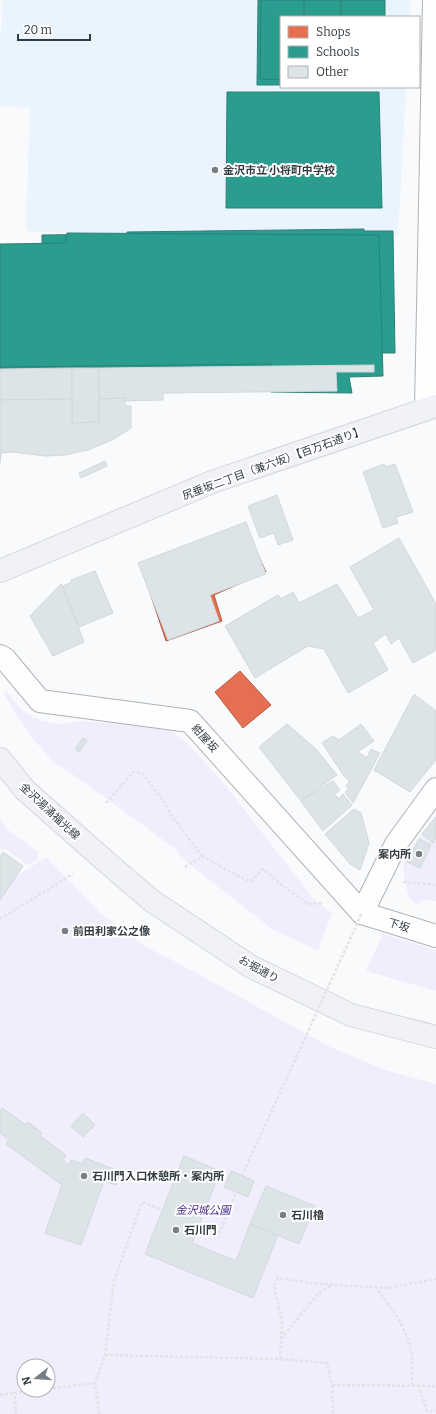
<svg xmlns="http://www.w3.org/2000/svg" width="436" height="1414" viewBox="0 0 436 1414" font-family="Bitter,'Noto Sans JP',serif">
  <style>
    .built { fill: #eaf4fe }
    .green { fill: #f0eefd; fill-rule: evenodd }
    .shops { fill: #e76f51; stroke: #b15f4c }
    .schools { fill: #2a9d8f; stroke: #2d8078 }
    .building { fill: #dde4e7; stroke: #d2d8dc }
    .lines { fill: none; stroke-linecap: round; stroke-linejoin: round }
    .minor-casing { stroke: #aeb2b6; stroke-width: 24 }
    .major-casing { stroke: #d4d6d8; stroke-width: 24 }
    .path { stroke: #e2e3e4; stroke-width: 2.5; stroke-dasharray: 3 2; stroke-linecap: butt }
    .minor { stroke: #fefeff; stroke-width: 22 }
    .major { stroke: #f0f2f8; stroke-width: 22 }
    .path-bridge { stroke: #e2e3e4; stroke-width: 2.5; stroke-dasharray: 3 2; stroke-linecap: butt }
    .poi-dot { fill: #787e83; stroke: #fff; stroke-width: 1.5 }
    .labels { text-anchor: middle; stroke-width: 4; stroke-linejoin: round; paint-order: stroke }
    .poi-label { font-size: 11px; font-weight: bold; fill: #333b42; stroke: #fff; text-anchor: start }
    .street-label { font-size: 11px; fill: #333b42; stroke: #fff }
    .park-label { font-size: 11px; font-style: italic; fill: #4b2c83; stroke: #fff }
  </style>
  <rect width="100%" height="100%" fill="#f8fafc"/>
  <path class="built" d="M3 0H411L410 17H281V87H406L398 235 67 233 26 231 30 108 0 106V43Z"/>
  <g class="green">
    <path d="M6 691 24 712 39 720 59 724 80 721 140 725 171 730 191 747 221 780 313 898 332 913 318 951 272 929 193 867 182 857 173 847 81 780 54 762 34 740 15 713 3 692Z"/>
    <path d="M436 815V901L420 900V904C412 904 408 897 407 890 405 881 402 871 404 862 406 853 430 824 436 815Z"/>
    <path d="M0 820 8 830 38 852C39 859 34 863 28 865L5 849H1L0 850Z"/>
    <path d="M46 857 99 912 146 947 178 963 330 1047 385 1070 436 1084V1414H0V887ZM24 1366H48V1390H24Z"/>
    <path d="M383 934 436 950V991L366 971Z"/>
  </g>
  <g class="shops">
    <path d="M244 524 266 572 214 595 222 621 166 641 140 563Z"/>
    <path d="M240 671 271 705 243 728 215 692Z"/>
  </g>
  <g class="schools">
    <path d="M258 0H383L382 17H281V85H257Z"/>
    <path d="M261 0H304V17H281V80L260 79Z"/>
    <rect x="341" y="0" width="44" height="17"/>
    <path d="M227 92H379L382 208H226Z"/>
    <path d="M364 229V231H393L395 353H374V365L0 369V252L42 251V235L127 234V232Z"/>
    <path d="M67 233 379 235 383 376 349 377 352 393 271 392V364L0 367V244L66 243Z"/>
  </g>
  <g class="building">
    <path d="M374 365V372H336L337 391 163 393V400L125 401V398L99 399V368Z"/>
    <path d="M72 368V399L0 400V369Z"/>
    <path d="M72 368H99V422L72 423Z"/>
    <path d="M125 398V406H131V428L114 439 88 450 65 455 45 456 12 452 1 453 0 463V400L72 399V423L99 422V399Z"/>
    <path d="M105 461 107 466 81 478 79 473Z"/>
    <path d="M384 464 386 467 395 464 413 512 396 517 398 523 383 528 363 472Z"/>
    <path d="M277 495 293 540 278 545 274 533 260 538 248 506Z"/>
    <path d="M246 522 266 574 210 595 219 621 168 640 138 563Z"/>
    <path d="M399 538 436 604V650L413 663 399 638 391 644 386 634 373 643 388 670 348 693 324 649 308 646 255 678 225 626 278 595 281 599 293 592 299 603 337 584 358 618 374 610 350 567Z"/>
    <path d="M95 571 113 613 79 627 63 586 72 582 71 580Z"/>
    <path d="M61 584 84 642 53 656 30 616Z"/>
    <path d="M414 694 436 711V760L410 792 374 770Z"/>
    <path d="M287 724 316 749 337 775 301 801 259 747Z"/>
    <path d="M361 724 374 741 358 752 367 758 371 749 380 753 353 803 345 792 349 789 346 785 350 782 344 776 322 743 333 736 339 740Z"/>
    <path d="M83 738 87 741 79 752 75 749Z"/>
    <path d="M333 781 340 790 335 794 338 799 343 794 352 805 323 831 301 801Z"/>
    <path d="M354 809 361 813 369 843 360 870 350 864 325 834Z"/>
    <path d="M436 817V839L433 843 422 834Z"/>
    <path d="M419 839 431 845 420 868 407 862Z"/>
    <path d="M3 852 23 866 0 900V857Z"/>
    <path d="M2 1108 26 1125 28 1122 42 1133 40 1136 66 1155 63 1160 69 1165 71 1160 82 1164 85 1158 121 1172 116 1185 104 1181 81 1245 45 1233 62 1185 6 1144 9 1140 0 1133V1112Z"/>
    <path d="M83 1113 95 1125 83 1137 71 1126Z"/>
    <path d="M184 1156 220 1171 192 1243 236 1261 250 1224 278 1235 253 1298 145 1254Z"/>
    <path d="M231 1171 254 1181 248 1197 224 1187Z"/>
    <path d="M266 1186 315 1206 299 1244 250 1224Z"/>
  </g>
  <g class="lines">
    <defs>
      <g id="minor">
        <path d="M426 409 434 0"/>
        <path d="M0 656 5 659 40 701 190 721 362 913"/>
        <path d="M362 913 396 844 436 789"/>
        <path d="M362 913 436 936"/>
      </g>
      <g id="major">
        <path d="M0 571 212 482 436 406"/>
        <path d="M0 759 25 790 103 859 152 901 250 966 351 1015 436 1037"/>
      </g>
    </defs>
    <use href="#minor" class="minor-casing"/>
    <use href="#major" class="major-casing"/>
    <g class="path">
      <path d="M106 803 133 772 143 774 164 802 171 815 202 856"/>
      <path d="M185 867 202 856 246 880 251 881 263 869 282 885 308 904 322 903"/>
      <path d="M403 883 405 882 436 885"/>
      <path d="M0 919 73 874"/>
      <path d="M199 1225 220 1232 236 1192"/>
      <path d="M375 1287C392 1307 409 1331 412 1357 413 1366 412 1376 412 1385"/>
      <path d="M281 1339 318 1294 332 1285"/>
      <path d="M105 1355 280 1359 327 1363 332 1385 333 1414"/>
      <path d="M280 1359 282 1321 274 1286 278 1278 319 1284 388 1288 436 1279"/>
      <path d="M332 1385 436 1386"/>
      <path d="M418 1385 427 1411H436"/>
      <path d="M48 1389 95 1383"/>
      <path d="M0 1395 15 1393"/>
      <path d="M16 1414 15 1393 37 1390"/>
      <path d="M99 1414 95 1383 105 1355 114 1281 142 1202 163 1210"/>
    </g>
    <use href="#minor" class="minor"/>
    <use href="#major" class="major"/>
    <path class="path-bridge" d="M242 1176 362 913"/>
  </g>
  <g class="poi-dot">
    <circle cx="215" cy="170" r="4"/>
    <circle cx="419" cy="854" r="4"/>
    <circle cx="65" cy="931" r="4"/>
    <circle cx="84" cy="1176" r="4"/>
    <circle cx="283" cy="1215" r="4"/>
    <circle cx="176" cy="1230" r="4"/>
  </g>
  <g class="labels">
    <g class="poi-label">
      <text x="223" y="174">金沢市立 小将町中学校</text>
      <text x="411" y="858" text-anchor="end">案内所</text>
      <text x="73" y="935">前田利家公之像</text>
      <text x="92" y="1180">石川門入口休憩所・案内所</text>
      <text x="291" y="1219">石川櫓</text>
      <text x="184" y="1234">石川門</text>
    </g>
    <g class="street-label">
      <text transform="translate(273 463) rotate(-20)" y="4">尻垂坂二丁目（兼六坂）【百万石通り】</text>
      <text transform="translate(205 738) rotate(48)" y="4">紺屋坂</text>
      <text transform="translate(50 811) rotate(43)" y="4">金沢湯涌福光線</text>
      <text transform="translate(399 925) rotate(18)" y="4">下坂</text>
      <text transform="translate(259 969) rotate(29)" y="4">お堀通り</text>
    </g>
    <g class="park-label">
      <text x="203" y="1214">金沢城公園</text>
    </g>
  </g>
  <rect x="280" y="16" width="140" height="72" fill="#ffffff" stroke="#adb1b3"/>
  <rect x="288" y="26" width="20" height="12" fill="#e76f51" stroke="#adb1b3"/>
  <text x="316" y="36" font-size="12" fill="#333b42">Shops</text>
  <rect x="288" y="46" width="20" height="12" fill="#2a9d8f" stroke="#adb1b3"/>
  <text x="316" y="56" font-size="12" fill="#333b42">Schools</text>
  <rect x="288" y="66" width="20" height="12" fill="#dde4e7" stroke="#adb1b3"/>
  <text x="316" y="76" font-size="12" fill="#333b42">Other</text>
  <g transform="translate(36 1378) rotate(253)"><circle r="19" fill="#ffffff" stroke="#adb1b3"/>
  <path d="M0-3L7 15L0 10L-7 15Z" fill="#787e83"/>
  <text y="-6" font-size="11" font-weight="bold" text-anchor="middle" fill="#333b42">N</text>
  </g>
  <path d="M18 34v6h72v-6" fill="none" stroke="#333b42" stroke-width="2"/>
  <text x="24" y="34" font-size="12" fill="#333b42" stroke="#ffffff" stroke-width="3" paint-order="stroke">20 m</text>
</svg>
